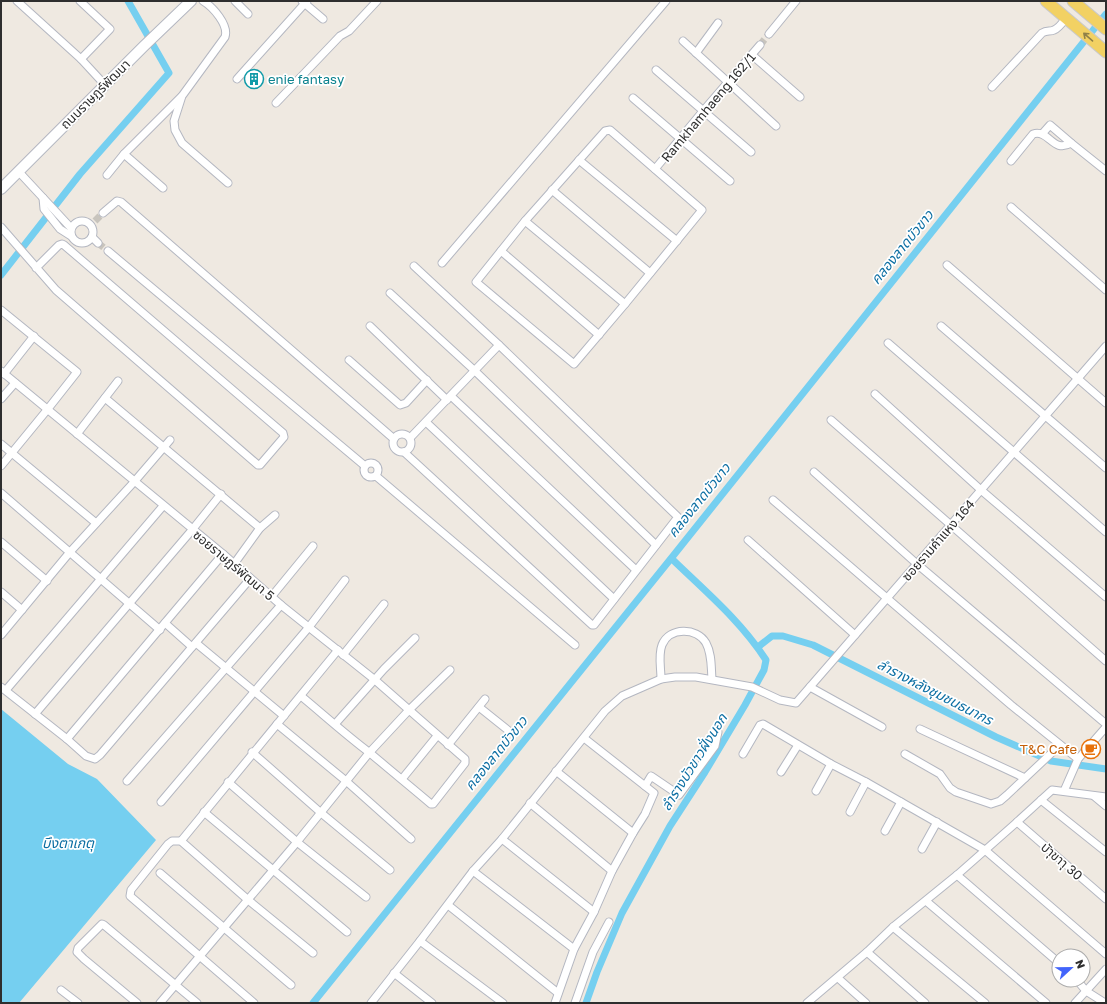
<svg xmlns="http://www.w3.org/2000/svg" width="1107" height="1004" viewBox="0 0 1107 1004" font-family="'Golos Text','Noto Sans Thai',sans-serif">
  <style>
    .water { fill: #75cff0 }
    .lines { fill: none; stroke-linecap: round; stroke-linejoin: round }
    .canal { stroke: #75cff0; stroke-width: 7 }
    .street-tunnel { stroke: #c8c4bd; stroke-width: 7; stroke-dasharray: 7 3.5; stroke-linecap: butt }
    .street-casing { stroke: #b4b7c1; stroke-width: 9 }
    .secondary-casing { stroke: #b4b7c1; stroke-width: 12 }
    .primary-casing { stroke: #c9c9c9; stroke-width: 13 }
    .street { stroke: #fff; stroke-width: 7 }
    .secondary { stroke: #fff; stroke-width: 10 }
    .primary { stroke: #f2d163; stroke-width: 11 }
    .oneway { stroke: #908048 }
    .labels { text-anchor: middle; stroke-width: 3.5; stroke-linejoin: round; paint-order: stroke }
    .culture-label { font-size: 13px; fill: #0d838f; stroke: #fff; text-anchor: start }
    .street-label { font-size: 13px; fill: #2e2e2e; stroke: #fff }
    .food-label { font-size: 13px; fill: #c56008; stroke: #fff; text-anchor: end }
    .water-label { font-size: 14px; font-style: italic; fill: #0d6fa3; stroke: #fff }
  </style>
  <rect width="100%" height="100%" fill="#efe9e1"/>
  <path class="water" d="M1 709 68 764 97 779 156 840 19 1003H1Z"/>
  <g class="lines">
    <g class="canal">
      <path d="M1 275 80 174 169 73 128 1"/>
      <path d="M758 647 772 636H783L813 645 996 737 1051 761 1106 769"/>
      <path d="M313 1003 673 556 1106 14"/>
      <path d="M586 1003 597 972 622 913 670 826 705 772 745 705 764 670 766 660C741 621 705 591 672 559"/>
    </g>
    <g class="street-tunnel">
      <path d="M760 45 769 34"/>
      <path d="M95 221 103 213"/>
      <path d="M98 243 108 251"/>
    </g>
    <defs>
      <g id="street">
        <path d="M17 1 81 59 105 85"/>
        <path d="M80 1 110 29 81 59"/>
        <path d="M203 1C213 7 229 25 225 37L182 96 174 121 175 130 182 143 228 183"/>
        <path d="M235 1 248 14"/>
        <path d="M302 1 323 19"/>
        <path d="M769 34 796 1"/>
        <path d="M683 41 776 126"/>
        <path d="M696 53 718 23"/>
        <path d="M752 55 800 97"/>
        <path d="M656 70 751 152"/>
        <path d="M237 79 307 1"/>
        <path d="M992 87 1042 33C1047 30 1050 32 1054 30 1059 28 1063 22 1066 18"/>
        <path d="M633 98 730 181"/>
        <path d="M276 103 340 36 349 31 377 1"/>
        <path d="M610 130 702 210 625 304 574 364 476 282 525 221 605 131Z"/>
        <path d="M1042 134 1050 125 1071 143"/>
        <path d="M579 160 677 241"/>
        <path d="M1011 161 1033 134C1049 129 1053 154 1071 143L1106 171"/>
        <path d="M655 169 703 111 760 45"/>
        <path d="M19 172 71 228"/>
        <path d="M107 175 124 154"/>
        <path d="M163 188 124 154 181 97"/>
        <path d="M552 190 650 273"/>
        <path d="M43 198 44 209 60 229 71 236"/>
        <path d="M1011 207 1106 290"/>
        <path d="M103 213 117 201 121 202 394 439"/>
        <path d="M525 221 625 304"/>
        <circle cx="82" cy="232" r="11"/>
        <path d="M1 227 56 290 258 465H260L284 437 283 433 64 245 62 244 59 245 36 268"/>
        <path d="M92 237 98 243"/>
        <path d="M108 251 365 466"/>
        <path d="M501 251 599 335"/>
        <path d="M442 263 666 1"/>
        <path d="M947 265 1106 403"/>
        <path d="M390 293 475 371 656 545"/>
        <path d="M1 310 77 372 47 410 1 466"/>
        <path d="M370 326 447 400"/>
        <path d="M941 326 1106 468"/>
        <path d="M888 343 1106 532"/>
        <path d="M349 360 400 405 406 403 427 380"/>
        <path d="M1 371 223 554 281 605 375 680 465 759V763L433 804H431C411 787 390 770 370 753 346 735 324 715 301 696"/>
        <path d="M4 374 34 336"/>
        <path d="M875 394 981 490 1106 597"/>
        <path d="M451 396 636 570"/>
        <path d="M105 398 260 528"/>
        <path d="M1 399 15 383"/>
        <path d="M831 420 1106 661"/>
        <path d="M426 422 614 599"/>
        <path d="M77 434 118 381"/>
        <circle cx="402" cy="443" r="9"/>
        <path d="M410 438 499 345"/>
        <path d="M1 444 96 523"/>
        <path d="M404 452 592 625H594L678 517 499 345 414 266"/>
        <circle cx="371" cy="470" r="7"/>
        <path d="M814 472 917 564 1106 724"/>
        <path d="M376 476 575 645"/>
        <path d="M1 493 160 630"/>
        <path d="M773 500 1011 705 1078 759"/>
        <path d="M748 540 855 635"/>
        <path d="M1 542 47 581"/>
        <path d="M234 564 260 528 275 515"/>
        <path d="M1 592 22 610"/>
        <path d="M272 596 313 546"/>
        <path d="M165 623 192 647"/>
        <path d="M1 635 70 552 134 482 170 440"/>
        <path d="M196 643 284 716"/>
        <path d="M343 655 384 604"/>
        <path d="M661 679C661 668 658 655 662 645 669 627 697 627 706 643 712 654 711 667 712 679"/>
        <path d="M1 687 67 739 86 756 95 759 100 755 250 579"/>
        <path d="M810 687 882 727"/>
        <path d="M6 690 163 506"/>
        <path d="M479 707 509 731"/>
        <path d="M35 714 192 530 221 494"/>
        <path d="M336 723 384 669 415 638"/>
        <path d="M277 724 346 781 411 839"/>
        <path d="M920 729 1025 778"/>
        <path d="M67 739 223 554"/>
        <path d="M448 745 485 699"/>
        <path d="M252 752 320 812 390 870"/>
        <path d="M743 754 760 725 763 724 831 764 866 782 985 850 1106 954"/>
        <path d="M905 754 940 774 950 788 956 792 991 804 1000 801 1007 795 1060 745"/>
        <path d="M556 771 633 833"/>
        <path d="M781 772 798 745"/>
        <path d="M402 779 437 736"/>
        <path d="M127 781 281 605"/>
        <path d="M228 782 297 842 366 897"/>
        <path d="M645 786 651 776 679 795 715 746 718 732"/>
        <path d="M816 791 831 764"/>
        <path d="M1064 791 1078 759 1106 727"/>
        <path d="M1094 796 1106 806"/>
        <path d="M1041 800 1106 852"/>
        <path d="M161 802 309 627 345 580"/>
        <path d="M530 803 612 871"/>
        <path d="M204 812 347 932"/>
        <path d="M850 812 866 782"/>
        <path d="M1017 822 1106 899"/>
        <path d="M885 831 901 802"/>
        <path d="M502 839 594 912"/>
        <path d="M181 841 338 650"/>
        <path d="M922 849 937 822"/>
        <path d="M473 871 574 949"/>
        <path d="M160 873 291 985"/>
        <path d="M957 875 1059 963"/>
        <path d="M926 901 1046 1003"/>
        <path d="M448 905 558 993"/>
        <path d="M893 927 985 1003"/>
        <path d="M420 941 503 1003"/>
        <path d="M867 952 925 1003"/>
        <path d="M394 973 432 1003"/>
        <path d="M838 978 866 1003"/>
        <path d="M1077 980 1086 991 1105 1003"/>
        <path d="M61 990 78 1003"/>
        <path d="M137 1003 84 959 77 952 78 948 102 924 104 925 197 1003"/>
        <path d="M160 1003 297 842 369 753 409 710 450 670"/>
        <path d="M254 1003 130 896 131 890 168 844 172 841H181L247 899 313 953"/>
        <path d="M371 1003 420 941 473 871 502 839 605 711 622 696 661 679 675 677H696L752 687 780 700 796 703 1106 346"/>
        <path d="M555 1003 574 949 594 912 612 871 633 833 645 814 654 793 584 738"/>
        <path d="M575 1003 593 952 609 922"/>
        <path d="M807 1003 867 952 893 927 957 875 1017 822 1052 790 1106 797"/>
        <path d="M1075 1003 1106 969"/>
      </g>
      <path id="secondary" d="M1 189 144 46 191 1"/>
      <g id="primary">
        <path d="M1046 1 1106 52"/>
        <path d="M1073 1 1106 29"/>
      </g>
    </defs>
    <use href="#street" class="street-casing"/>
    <use href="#secondary" class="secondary-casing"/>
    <use href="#primary" class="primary-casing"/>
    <use href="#street" class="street"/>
    <use href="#secondary" class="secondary"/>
    <use href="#primary" class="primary"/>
  </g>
  <defs><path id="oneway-shaft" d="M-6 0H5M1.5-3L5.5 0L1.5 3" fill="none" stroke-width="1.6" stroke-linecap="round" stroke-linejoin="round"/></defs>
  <use class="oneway" href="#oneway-shaft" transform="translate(1088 37) rotate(-139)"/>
  <defs>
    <symbol id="building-ring" viewBox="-11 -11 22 22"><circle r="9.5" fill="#fff" stroke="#0f9aa8" stroke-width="1.5"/><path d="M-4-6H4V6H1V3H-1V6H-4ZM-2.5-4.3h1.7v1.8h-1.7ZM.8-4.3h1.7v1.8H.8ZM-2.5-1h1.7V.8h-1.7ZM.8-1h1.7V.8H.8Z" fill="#0f9aa8"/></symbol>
    <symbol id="cafe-ring" viewBox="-11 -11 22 22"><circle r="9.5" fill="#fff" stroke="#e8710a" stroke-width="1.5"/><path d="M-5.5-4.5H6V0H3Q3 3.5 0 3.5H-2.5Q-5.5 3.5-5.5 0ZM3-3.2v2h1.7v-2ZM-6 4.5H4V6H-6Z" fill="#e8710a"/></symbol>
  </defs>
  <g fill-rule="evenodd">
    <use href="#building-ring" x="243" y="68" width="22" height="22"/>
    <use href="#cafe-ring" x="1080" y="738" width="22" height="22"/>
  </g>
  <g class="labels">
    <g class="culture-label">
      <text x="268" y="84">enie fantasy</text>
    </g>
    <g class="street-label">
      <text transform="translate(95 94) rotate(-45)" y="5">ถนนราษฏร์พัฒนา</text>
      <text transform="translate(708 107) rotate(-50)" y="5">Ramkhamhaeng 162/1</text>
      <text transform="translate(938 540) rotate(-49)" y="5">ซอยรามคำแหง 164</text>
      <text transform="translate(234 565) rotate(40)" y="5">ซอยราษฎร์พัฒนา 5</text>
      <text transform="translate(1062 861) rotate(41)" y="5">บัาุขาาุ 30</text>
    </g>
    <g class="food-label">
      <text x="1077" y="754">T&amp;C Cafe</text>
    </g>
    <g class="water-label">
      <text transform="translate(902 247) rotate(-51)" y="5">คลองลาดบัวขาว</text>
      <text transform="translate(699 500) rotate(-51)" y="5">คลองลาดบัวขาว</text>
      <text transform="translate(935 692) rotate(27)" y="5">ลำรางหลังชุมชนธนากร</text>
      <text transform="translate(496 753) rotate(-51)" y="5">คลองลาดบัวขาว</text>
      <text transform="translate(694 762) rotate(-58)" y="5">ลำรางบัวขาวฝั่งนอก</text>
      <text x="68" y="848">บึงตาเกตุ</text>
    </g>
  </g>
  <rect width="1107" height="1004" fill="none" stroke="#2e2e2e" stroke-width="4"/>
  <g transform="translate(1071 968) rotate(68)"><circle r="19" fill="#ffffff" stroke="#ababab"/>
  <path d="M0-3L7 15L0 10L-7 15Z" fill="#4264fb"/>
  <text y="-6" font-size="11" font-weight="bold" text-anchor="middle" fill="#2e2e2e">N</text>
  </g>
</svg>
